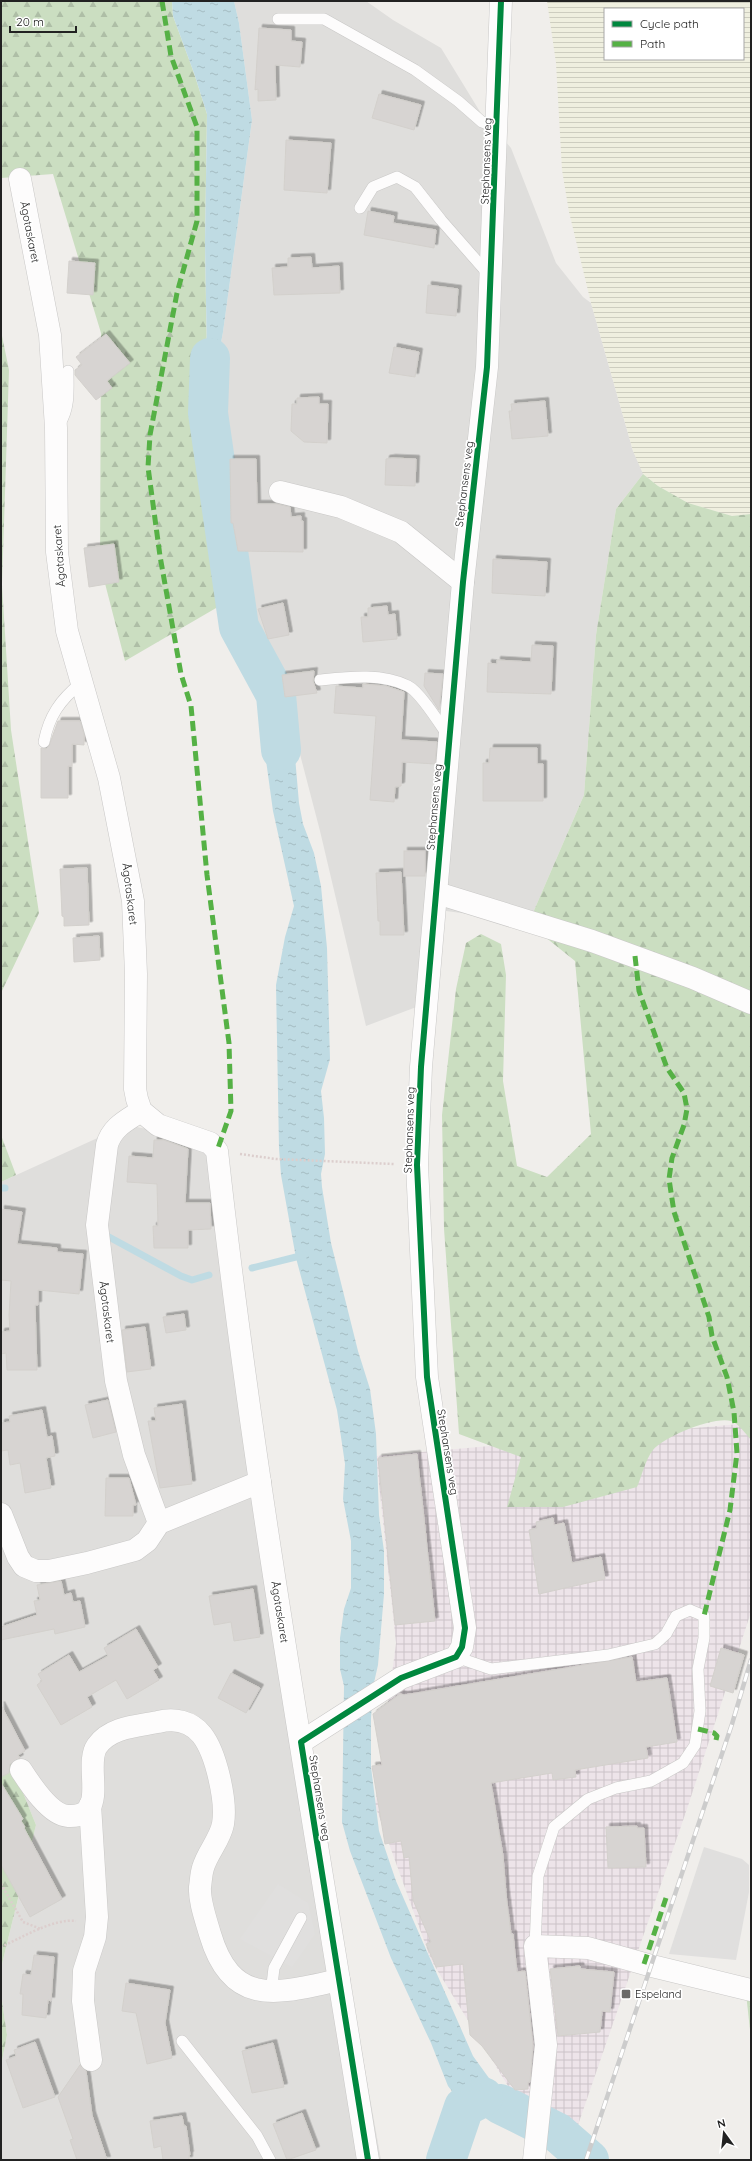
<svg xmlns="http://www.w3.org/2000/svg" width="752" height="2161" viewBox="0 0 752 2161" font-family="Quicksand,sans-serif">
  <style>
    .residential { fill: #dfdedc }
    .industrial { fill: url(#industrial-grid) }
    .farmland { fill: url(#farmland-rules); fill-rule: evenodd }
    .forest { fill: url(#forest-firs) }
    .parking { fill: #e0dfde }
    .water { fill: url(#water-ripples) }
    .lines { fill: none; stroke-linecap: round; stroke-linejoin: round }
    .stream { stroke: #bfdbe3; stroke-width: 7 }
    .river { stroke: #bfdbe3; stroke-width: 40 }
    .building { fill: #d7d4d2; stroke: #d3d0cc; filter: url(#shadow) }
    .lane-casing { stroke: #c9c8c7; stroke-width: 12 }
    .street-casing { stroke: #c9c8c7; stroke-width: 23 }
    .path { stroke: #dccecd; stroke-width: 2.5; stroke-dasharray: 2 2; stroke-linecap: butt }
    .lane { stroke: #fdfcfc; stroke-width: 11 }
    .street { stroke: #fdfcfc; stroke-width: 22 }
    .rail-casing { stroke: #ccc; stroke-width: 4.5 }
    .rail { stroke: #fff; stroke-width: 3; stroke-dasharray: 9; stroke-linecap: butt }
    .quiet { stroke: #55b145; stroke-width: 5; stroke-dasharray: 10 5; stroke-linecap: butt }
    .cycleway-casing { stroke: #fff; stroke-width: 8 }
    .cycleway { stroke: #00873e; stroke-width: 6 }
    .poi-dot { fill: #6a6968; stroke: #fff; stroke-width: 1.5 }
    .labels { text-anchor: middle; stroke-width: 3.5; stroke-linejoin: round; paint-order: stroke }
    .street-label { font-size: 11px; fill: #222; stroke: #fff }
    .poi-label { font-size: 11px; fill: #222; stroke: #fff; text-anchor: start }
  </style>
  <defs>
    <pattern id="industrial-grid" width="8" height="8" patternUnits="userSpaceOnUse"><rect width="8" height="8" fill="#ede4e9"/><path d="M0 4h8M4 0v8" fill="none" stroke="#cbc3c8"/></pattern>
    <pattern id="farmland-rules" width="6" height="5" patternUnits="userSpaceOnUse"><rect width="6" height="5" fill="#efefdf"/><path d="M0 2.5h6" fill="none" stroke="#cdcdbf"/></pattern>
    <pattern id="forest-firs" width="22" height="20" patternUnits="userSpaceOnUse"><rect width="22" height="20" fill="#cbdec1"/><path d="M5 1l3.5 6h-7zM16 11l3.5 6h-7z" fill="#aebea6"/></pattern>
    <pattern id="water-ripples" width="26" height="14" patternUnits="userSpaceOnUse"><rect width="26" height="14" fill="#bfdbe3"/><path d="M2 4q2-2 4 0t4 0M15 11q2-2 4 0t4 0" fill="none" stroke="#a4bcc2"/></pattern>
    <filter id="shadow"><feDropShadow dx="3.5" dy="-3.5" stdDeviation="0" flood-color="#0004"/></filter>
  </defs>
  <rect width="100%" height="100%" fill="#f0eeeb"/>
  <g class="residential">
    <path d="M234 1H366L393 20 441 48 482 115 511 148 556 263 583 297 591 303 633 451 643 471V474L616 509 596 635 584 795 529 922 431 909 427 1003 366 1026 320 831 290 716 276 695 239 627 208 413 223 332 252 120 239 23Z"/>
    <path d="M126 1125 215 1142 304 1724 381 2160H1V2066L7 2035 1 1994V1968L36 1825 1 1738V1182Z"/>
  </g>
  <path class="industrial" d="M751 1423V1612L688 1806 577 2128 516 2099 431 1960 375 1805 396 1643 376 1456Z"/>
  <path class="farmland" d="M547 1H751V514L732 516 688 503 658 486 643 474 633 451 591 303 569 212 562 170 556 63ZM605 9H743V59H605Z"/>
  <g class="forest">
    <path d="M1 1H172L173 16 194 73 207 114 205 243 208 413 235 597 125 661 100 564 101 333 53 174 1 178Z"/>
    <path d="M1 331 9 370 2 585 11 730 39 913 1 993Z"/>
    <path d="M643 474 658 486 688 503 732 516 751 514V1440C746 1434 738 1423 731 1421 714 1416 663 1437 653 1450 645 1460 642 1476 637 1487L563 1507H507L521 1457 459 1434 444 1229 442 1115 456 989 466 943 481 934 501 944 506 975 503 1081 517 1166 547 1177 591 1134 575 961 524 920 529 922 584 795 596 635 616 509Z"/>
    <path d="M1 1135 16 1175 1 1182Z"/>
    <path d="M1 1738 36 1825 1 1968Z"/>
    <path d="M751 1982V2039L745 1984Z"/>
    <path d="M1 1994 7 2035 1 2066Z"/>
  </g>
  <g class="parking">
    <path d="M704 1847 742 1859 749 1865V1892L736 1960 669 1954Z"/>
    <path d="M278 1884 308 1903 315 1934 292 1967 240 1939Z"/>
  </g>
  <g class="water">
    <path d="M172 1H234L239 23 252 120 223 332 208 413 205 243 207 114 194 73 173 16Z"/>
    <path d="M276 695 288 719 294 745 299 803 303 824 314 853 321 886 327 948 330 1059 321 1091 324 1118 325 1154 321 1174 322 1187 331 1243 358 1351 370 1389 376 1434 379 1515 384 1551V1594L378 1665 373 1687 371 1718V1767L379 1831 396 1881 473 2056 494 2085 510 2097 528 2108V2117L525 2127 495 2123 464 2107 448 2086 431 2043 391 1958 350 1851 342 1822 344 1686 340 1669V1638L344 1609 351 1588V1541L343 1499 345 1464 337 1410 296 1258 281 1175 279 1148 276 985 285 937 294 906 273 811 261 724Z"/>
  </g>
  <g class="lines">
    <g class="stream">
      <path d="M1 1188H5"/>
      <path d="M109 1237 181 1276 192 1280 209 1275"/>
      <path d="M252 1268 304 1255"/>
    </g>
    <g class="river">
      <path d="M210 358 208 413 239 627 276 695 281 750"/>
      <path d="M500 2104 558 2133 589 2160"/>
      <path d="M446 2160 464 2107 483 2097"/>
    </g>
  </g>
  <g class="building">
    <path d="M259 28 291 30V41L302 42 300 67 275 65 276 100 258 101V89L255 90Z"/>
    <path d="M379 94 421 105 414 130 372 118Z"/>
    <path d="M286 140 331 143 327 193 284 190Z"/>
    <path d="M368 211 394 216 393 223 436 230 434 248 364 235Z"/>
    <path d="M311 257 312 268 339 266 340 293 274 295 272 268 288 267V258Z"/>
    <path d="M69 261 95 263 93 295 67 293Z"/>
    <path d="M428 285 458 289 456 316 426 313Z"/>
    <path d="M106 334 130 363 107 381 112 388 96 400 75 375V370L82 365 76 357Z"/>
    <path d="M394 347 419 352 415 377 389 373Z"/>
    <path d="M319 397V404H328L327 443 304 442 291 431 292 404H297V398Z"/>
    <path d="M545 401 548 436 512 439 509 411H512L511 404Z"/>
    <path d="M392 458 416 459 415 486 385 485 386 459Z"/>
    <path d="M230 459H256L257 504H277L290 507 291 517 301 516V521H303V552L238 551 233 523H231Z"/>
    <path d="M114 544 119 582 89 587 84 548Z"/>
    <path d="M493 559 547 562 545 596 492 593Z"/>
    <path d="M283 603 289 635 268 639 258 609Z"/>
    <path d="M387 606 388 615 395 614 397 639 363 642 361 617H368V608Z"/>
    <path d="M532 645 553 646 551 694 487 692 488 663 497 664V660L531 662Z"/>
    <path d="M314 671 313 681 317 693 285 697 282 675Z"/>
    <path d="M425 673 443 674 439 710 424 686Z"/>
    <path d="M363 684 386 686 404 692 401 740 437 742 435 764 402 762 401 786 395 787 394 802 370 800 376 716 334 713 336 686 363 688Z"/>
    <path d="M58 721H80L84 734V745L72 744V766H68V798H41V748L46 749 49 746Z"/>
    <path d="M490 748H537V764H543V801H483V763H489Z"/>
    <rect x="404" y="851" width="21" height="25"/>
    <path d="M87 868 89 925 64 926V917L62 916 60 869Z"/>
    <path d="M401 872 404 935H380V921H378L376 873Z"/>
    <path d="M99 936 100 960 74 962 73 938Z"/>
    <path d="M154 1140H164L188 1149 185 1203H210L211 1229 188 1230V1248H154L153 1226H158L157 1184 127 1182 129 1156 153 1158Z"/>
    <path d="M1 1209 22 1212 17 1244 57 1248V1252L83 1254 79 1294 38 1290V1305H35L37 1370H7L6 1353 1 1354V1332L10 1331 9 1315 11 1281 1 1280Z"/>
    <path d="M184 1314 186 1330 166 1333 163 1317Z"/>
    <path d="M145 1327 151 1369 127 1372 122 1330Z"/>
    <path d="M108 1400 116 1432 93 1438 85 1405Z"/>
    <path d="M182 1404 192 1484 160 1488 148 1421H156L154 1408Z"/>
    <path d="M42 1410 47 1437 52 1436 55 1456 46 1458 51 1488 25 1493 20 1463 10 1465 8 1450 1 1451V1423L10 1422 9 1416Z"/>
    <path d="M417 1454 435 1621 395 1625 378 1458Z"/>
    <path d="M106 1478H129L136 1505H133V1516H105Z"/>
    <path d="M553 1518 554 1525 564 1523 572 1563 601 1557 605 1579 539 1594 529 1530 537 1528 536 1522Z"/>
    <path d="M61 1581 64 1595 71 1593 73 1602 80 1601 85 1627 55 1634 54 1629 1 1640V1627L37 1615 34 1601 40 1600 37 1585Z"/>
    <path d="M253 1589 260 1637 234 1641 231 1622 214 1625 209 1596Z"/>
    <path d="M136 1629 158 1667 153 1670 159 1680 127 1699 116 1680 87 1697 92 1707 61 1725 37 1685 42 1681 38 1674 69 1655 79 1672 108 1656 104 1648Z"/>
    <path d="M721 1648 744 1655 733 1693 710 1686Z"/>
    <path d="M632 1657 636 1682 667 1678 677 1742 646 1747 648 1758 575 1770 576 1777 553 1780 552 1773 491 1783 503 1856 506 1894 511 1934H513L517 1972 525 1971 533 2045 530 2082H528V2089L515 2090 482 2046 470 2035 463 1964 436 1967 426 1944 431 1942 413 1900 409 1857 404 1858 401 1841 385 1844 372 1766 382 1765 373 1714 400 1694 404 1695Z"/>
    <path d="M231 1673 260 1688 246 1713 218 1698Z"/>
    <path d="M1 1705 25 1751 18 1755 20 1758 10 1764 9 1773 1 1777Z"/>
    <path d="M1 1783 23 1819 21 1821 25 1827 24 1828 62 1899 30 1917 1 1865Z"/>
    <path d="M637 1826V1828H644L646 1867 608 1868 606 1827Z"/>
    <path d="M34 1955 54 1957 51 2001 48 2000 46 2018 22 2015 23 1994H20L23 1974 31 1975Z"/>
    <path d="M580 1966 581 1969 614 1972 610 2012 602 2011 600 2032 558 2036 550 1969Z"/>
    <path d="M126 1983 170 1990 165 2023 172 2058 147 2064 136 2013 122 2011Z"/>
    <path d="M35 2042 55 2097 23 2108 6 2060 16 2056 14 2050Z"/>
    <path d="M273 2043 284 2087 252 2093 242 2051Z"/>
    <path d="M80 2065 86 2071 92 2115 107 2160H77L70 2140 73 2139 58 2097Z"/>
    <path d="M302 2113 316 2150 287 2160 273 2124Z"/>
    <path d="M182 2116 184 2126H186L190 2155H189V2160H163L161 2146 154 2148 150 2121Z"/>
  </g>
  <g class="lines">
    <defs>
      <g id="lane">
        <path d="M278 19H324L415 70 458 101 482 122 497 128"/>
        <path d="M360 208 373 187 397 177 415 187 441 220 490 276"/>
        <path d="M60 423C70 408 68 388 68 371"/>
        <path d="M320 680C349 677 382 673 408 686 420 692 440 724 448 736"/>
        <path d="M44 742C49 716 60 700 81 683"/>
        <path d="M456 1657 491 1669 608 1655 655 1644 666 1634 676 1616 690 1610 704 1616V1638L698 1669 700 1711 695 1745 683 1763 651 1781 616 1788 588 1799 554 1827 538 1876 535 1946"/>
        <path d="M271 1993 274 1968 301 1918"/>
        <path d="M182 2041 257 2136 270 2160"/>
      </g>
      <g id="street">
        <path d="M20 179 50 335 56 428 57 552 67 631 109 778 133 901 136 974 135 1089 137 1099 141 1111 158 1125 210 1143 217 1151C254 1489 315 1824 368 2160"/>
        <path d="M280 492 341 507 401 532 463 582"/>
        <path d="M437 893 592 941 693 978 751 1003"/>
        <path d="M141 1111C126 1121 112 1127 107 1145L97 1225 116 1381 134 1455 159 1523"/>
        <path d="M1 1514 18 1557 24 1566 36 1571H49L87 1563 135 1550 147 1541 159 1523 260 1482"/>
        <path d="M301 1742 401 1678 456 1657 462 1647 465 1628 427 1377 417 1165 421 1067 463 582 487 367 501 1"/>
        <path d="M21 1770C30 1784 50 1815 68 1816 111 1818 83 1766 97 1746 110 1727 137 1726 158 1722 174 1718 191 1721 202 1735 216 1753 227 1801 223 1824 220 1840 207 1853 203 1868 201 1874 201 1881 200 1887 199 1901 206 1920 210 1934 232 2009 279 1993 339 1980"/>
        <path d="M90 1805 97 1917 95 1937 84 1971 83 2001 91 2060"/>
        <path d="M534 2160 546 2045 535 1946 588 1948 652 1966 751 1990"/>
      </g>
    </defs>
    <use href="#lane" class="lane-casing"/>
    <use href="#street" class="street-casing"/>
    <g class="path">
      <path d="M240 1154 276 1159 394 1164"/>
      <path d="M1 1884 23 1922 41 1929"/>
      <path d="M1 1947C21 1938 54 1918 76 1921"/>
    </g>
    <use href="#lane" class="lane"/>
    <use href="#street" class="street"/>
    <defs>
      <path id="rail" d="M586 2160 732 1724 751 1660"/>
    </defs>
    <use href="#rail" class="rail-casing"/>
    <use href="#rail" class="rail"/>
    <g class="quiet">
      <path d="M162 1 171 56 197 127V221L177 293 150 435 148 467 160 556 181 674 191 706 207 875 229 1043 231 1111 217 1151"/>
      <path d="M635 956 639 991 667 1068 684 1093 687 1109 684 1125 672 1158 669 1179 674 1212 709 1317 712 1336 727 1377 734 1412 737 1453 730 1510 704 1616"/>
      <path d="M698 1729 714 1733 717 1736 716 1740"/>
      <path d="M644 1964 666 1898"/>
    </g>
    <defs>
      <path id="cycleway" d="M368 2160 301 1742 401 1678 456 1657 462 1647 465 1628 427 1377 417 1165 421 1067 463 582 487 367 501 1"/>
    </defs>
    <use href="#cycleway" class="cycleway-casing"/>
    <use href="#cycleway" class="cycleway"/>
  </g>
  <rect class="poi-dot" x="621" y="1989" width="10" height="10" rx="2"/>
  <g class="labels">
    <g class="street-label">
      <text transform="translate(486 161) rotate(-88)" y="4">Stephansens veg</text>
      <text transform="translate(30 232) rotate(79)" y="4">Ågotaskaret</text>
      <text transform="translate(464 484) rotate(-83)" y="4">Stephansens veg</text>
      <text transform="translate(59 556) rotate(-94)" y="4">Ågotaskaret</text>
      <text transform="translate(434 807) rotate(-85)" y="4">Stephansens veg</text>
      <text transform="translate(130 894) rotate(83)" y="4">Ågotaskaret</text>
      <text transform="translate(409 1130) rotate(-88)" y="4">Stephansens veg</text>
      <text transform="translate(107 1312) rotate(83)" y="4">Ågotaskaret</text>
      <text transform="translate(448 1452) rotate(81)" y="4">Stephansens veg</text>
      <text transform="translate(280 1612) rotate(81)" y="4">Ågotaskaret</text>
      <text transform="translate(320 1798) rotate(81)" y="4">Stephansens veg</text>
    </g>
    <g class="poi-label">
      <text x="635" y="1998">Espeland</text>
    </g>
  </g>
  <rect width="752" height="2161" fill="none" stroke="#222222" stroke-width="4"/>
  <rect x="604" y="8" width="140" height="52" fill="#ffffff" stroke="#a7a7a7"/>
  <rect x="612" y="21" width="20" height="6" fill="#00873e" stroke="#a7a7a7"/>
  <text x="640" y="28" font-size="12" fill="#222222">Cycle path</text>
  <rect x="612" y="41" width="20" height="6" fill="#55b145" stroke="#a7a7a7"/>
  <text x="640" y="48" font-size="12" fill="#222222">Path</text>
  <g transform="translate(724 2133) rotate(345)" stroke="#ffffff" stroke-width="3" paint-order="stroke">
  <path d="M0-3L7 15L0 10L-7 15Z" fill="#222222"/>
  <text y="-6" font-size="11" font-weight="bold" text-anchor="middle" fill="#222222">N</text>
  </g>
  <path d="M10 26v6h66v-6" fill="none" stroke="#222222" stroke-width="2"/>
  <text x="16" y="26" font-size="12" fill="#222222" stroke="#ffffff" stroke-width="3" paint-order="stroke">20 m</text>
</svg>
